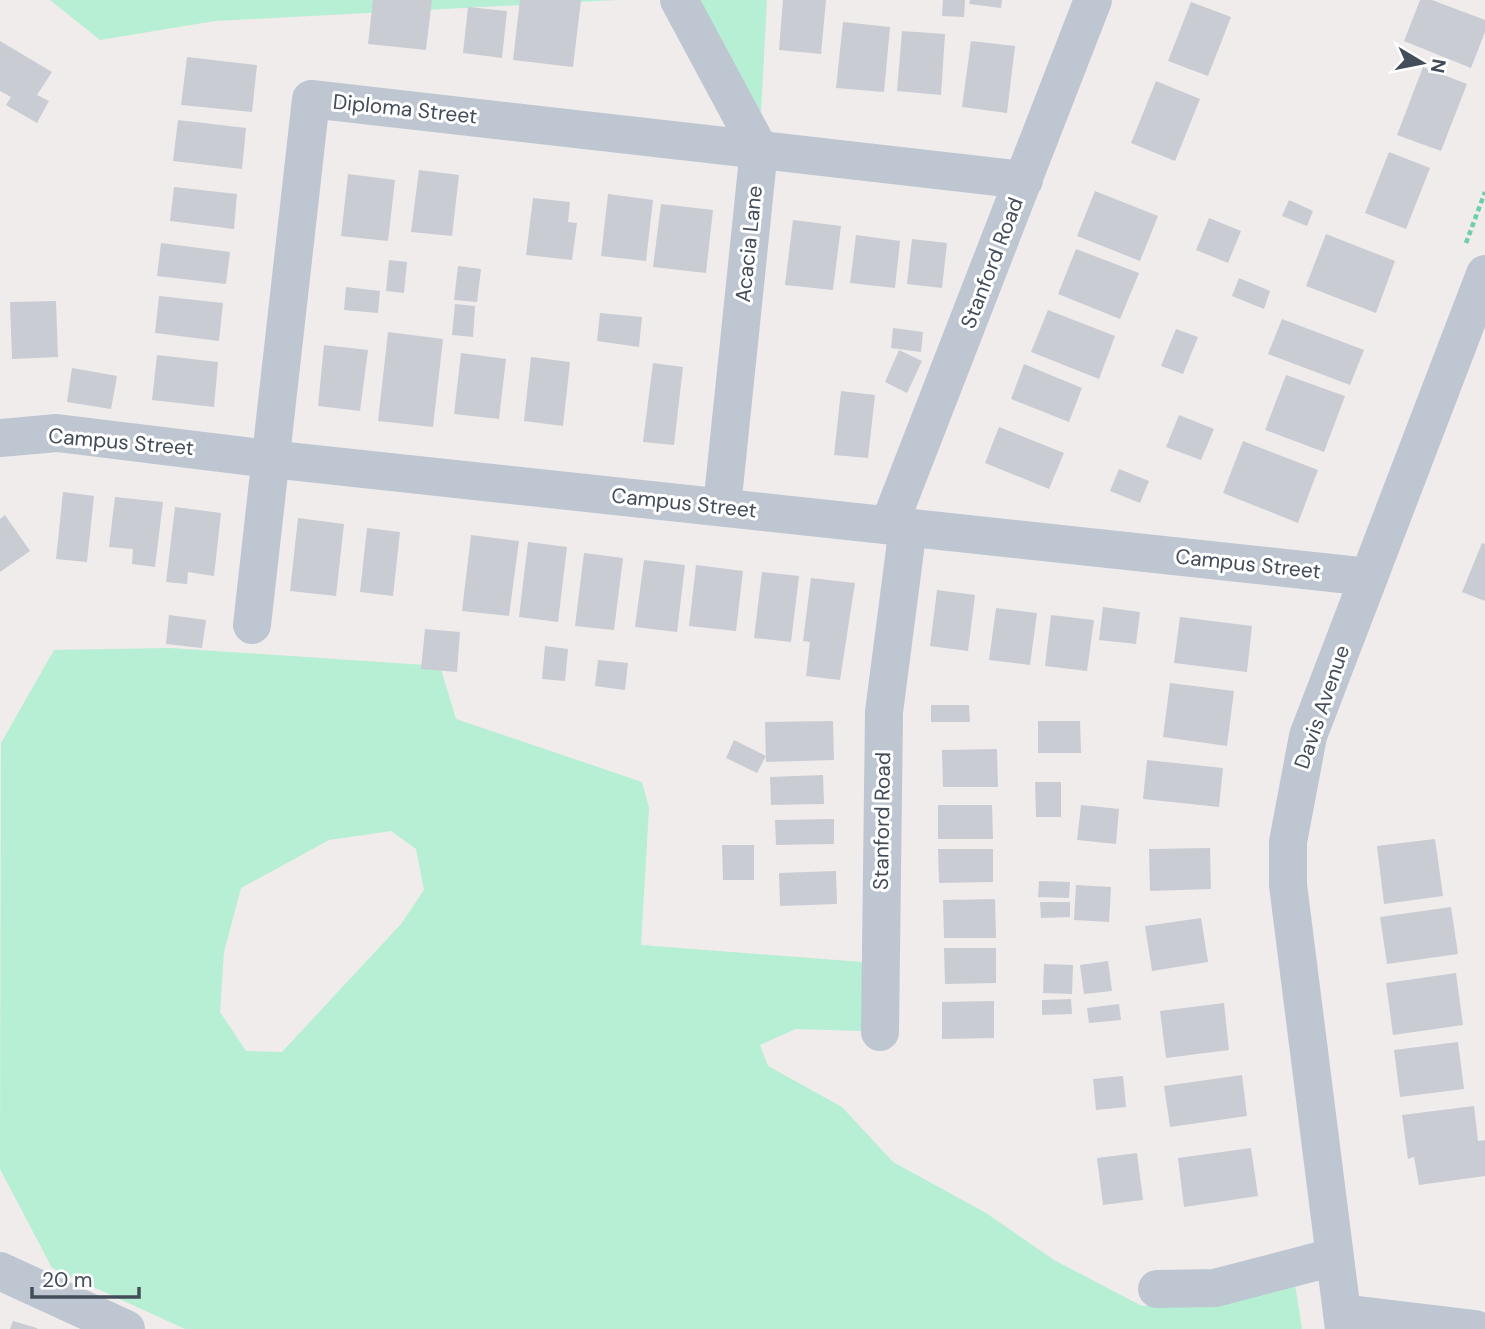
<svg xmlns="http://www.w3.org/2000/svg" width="1485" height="1329" viewBox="0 0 1485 1329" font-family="'DM Sans',sans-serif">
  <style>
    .green { fill: #b6efd3; fill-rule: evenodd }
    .building { fill: #caccd4 }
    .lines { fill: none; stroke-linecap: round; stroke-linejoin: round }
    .path { stroke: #6eceaa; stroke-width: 4.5; stroke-dasharray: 5 3.5; stroke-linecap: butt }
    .minor { stroke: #bec6d2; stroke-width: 38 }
    .labels { text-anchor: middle; stroke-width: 6; stroke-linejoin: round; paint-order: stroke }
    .street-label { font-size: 21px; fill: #434c59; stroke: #fff }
  </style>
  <rect width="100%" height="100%" fill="#efeceb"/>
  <g class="green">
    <path d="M50 0H616L215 21 100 40Z"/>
    <path d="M679 0H767L759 149Z"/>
    <path d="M170 648 440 666 456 719 642 782 649 808 641 945 863 962 862 1031 796 1029 760 1045 768 1066 842 1107 893 1162 986 1213 1054 1260 1142 1306 1233 1300 1295 1284 1302 1329H185L52 1268 0 1169 1 743 54 650ZM391 831 416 849 424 890 401 924 282 1052 246 1051 220 1012 224 952 241 888 329 840Z"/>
  </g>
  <g class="building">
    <path d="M373 0H432L426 50 368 44Z"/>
    <path d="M520 0H581L573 67 513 60Z"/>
    <path d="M783 0H826L821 54 779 50Z"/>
    <path d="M943 0H965L964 17 942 16Z"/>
    <path d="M970 0H1002L1001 8 969 4Z"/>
    <path d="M1420 0H1432L1485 20V32L1471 68 1404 41Z"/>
    <path d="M1191 2 1231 17 1208 76 1168 61Z"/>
    <path d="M468 7 507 11 502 58 463 53Z"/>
    <path d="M843 22 890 27 884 92 836 88Z"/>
    <path d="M902 31 945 34 941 95 897 91Z"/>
    <path d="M0 41 52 72 37 95 49 101 37 123 6 105 11 97 0 91Z"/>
    <path d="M971 41 1015 46 1007 113 962 107Z"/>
    <path d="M187 57 257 65 252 112 181 105Z"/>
    <path d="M1423 67 1467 84 1441 151 1397 135Z"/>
    <path d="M1156 81 1200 99 1175 161 1131 143Z"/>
    <path d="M178 120 246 128 242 169 173 161Z"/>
    <path d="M1389 152 1430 168 1406 229 1365 213Z"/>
    <path d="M419 170 459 175 452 236 411 232Z"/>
    <path d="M348 174 395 180 388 241 341 236Z"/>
    <path d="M174 187 237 194 234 229 170 221Z"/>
    <path d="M1095 191 1158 216 1140 261 1077 236Z"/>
    <path d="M608 194 653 200 646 261 601 256Z"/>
    <path d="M533 198 570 202 568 222 577 223 572 260 526 255Z"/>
    <path d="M1289 200 1313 211 1307 226 1282 216Z"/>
    <path d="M661 204 713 210 706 273 653 267Z"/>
    <path d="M1209 218 1241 231 1228 263 1196 250Z"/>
    <path d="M793 220 841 226 833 290 785 285Z"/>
    <path d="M1326 234 1395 261 1376 313 1306 286Z"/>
    <path d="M856 235 900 241 895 288 850 283Z"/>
    <path d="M912 239 947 243 942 288 907 284Z"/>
    <path d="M161 243 230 252 226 284 157 276Z"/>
    <path d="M1076 249 1139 273 1120 319 1058 294Z"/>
    <path d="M389 260 407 262 404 293 386 291Z"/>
    <path d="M458 266 481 269 477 302 454 300Z"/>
    <path d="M1239 278 1270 291 1264 309 1232 296Z"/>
    <path d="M346 287 380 291 378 313 344 310Z"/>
    <path d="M159 296 223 303 219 341 155 333Z"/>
    <path d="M56 301 58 357 12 359 10 302Z"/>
    <path d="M455 304 475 306 473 337 452 335Z"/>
    <path d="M1048 310 1115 336 1099 379 1031 352Z"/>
    <path d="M600 313 642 317 639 347 597 341Z"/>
    <path d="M1282 319 1364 350 1350 385 1268 354Z"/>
    <path d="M893 328 923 332 921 352 891 348Z"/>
    <path d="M1176 329 1198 337 1183 374 1161 366Z"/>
    <path d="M388 332 443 339 433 427 378 421Z"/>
    <path d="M324 345 368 350 360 411 318 406Z"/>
    <path d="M899 350 922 361 907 393 885 382Z"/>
    <path d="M461 353 506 359 499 419 454 414Z"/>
    <path d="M157 355 218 362 214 407 152 400Z"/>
    <path d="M531 357 570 362 563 426 524 421Z"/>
    <path d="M653 363 683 367 674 445 643 442Z"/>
    <path d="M1024 364 1082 388 1069 422 1011 399Z"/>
    <path d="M72 368 117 376 111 409 67 402Z"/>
    <path d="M1286 375 1345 396 1324 452 1265 430Z"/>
    <path d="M841 391 875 395 868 458 834 455Z"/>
    <path d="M1179 415 1214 429 1201 460 1166 447Z"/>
    <path d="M999 427 1064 453 1049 489 985 463Z"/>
    <path d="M1243 441 1318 470 1298 523 1223 493Z"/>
    <path d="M1119 469 1149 481 1140 503 1110 491Z"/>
    <path d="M63 492 94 496 87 562 56 559Z"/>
    <path d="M115 497 163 502 155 567 132 564 133 549 109 547Z"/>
    <path d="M175 507 221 513 214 576 188 572 187 584 166 582Z"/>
    <path d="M5 515 30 551 0 572V519Z"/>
    <path d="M298 518 344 524 336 596 290 591Z"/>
    <path d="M367 528 400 532 393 596 360 592Z"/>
    <path d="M471 535 519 541 509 616 462 611Z"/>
    <path d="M528 542 567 547 558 622 519 617Z"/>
    <path d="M1482 543 1485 544V601L1462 592Z"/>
    <path d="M584 553 623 558 614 630 575 626Z"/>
    <path d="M644 560 685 565 677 632 635 627Z"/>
    <path d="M696 565 743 571 736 631 689 626Z"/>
    <path d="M762 572 799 576 791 642 754 638Z"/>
    <path d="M811 578 855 583 840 680 806 676 810 642 803 641Z"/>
    <path d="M937 590 975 595 968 651 930 646Z"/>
    <path d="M1103 607 1140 612 1136 644 1099 640Z"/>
    <path d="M996 608 1037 613 1030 665 989 660Z"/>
    <path d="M169 615 206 620 202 648 166 644Z"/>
    <path d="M1051 615 1094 620 1087 671 1045 666Z"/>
    <path d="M1180 617 1252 626 1247 672 1174 663Z"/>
    <path d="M425 629 460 632 457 672 421 669Z"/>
    <path d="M545 646 568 649 565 681 542 679Z"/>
    <path d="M598 660 628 663 625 690 595 686Z"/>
    <path d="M1170 683 1234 691 1227 746 1163 737Z"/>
    <path d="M931 705H969L970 722H931Z"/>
    <path d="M833 721 834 760 766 762 765 722Z"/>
    <path d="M1038 721H1080L1081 753H1038Z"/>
    <path d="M734 740 766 756 757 773 726 758Z"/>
    <path d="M997 749 998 787H943L942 750Z"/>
    <path d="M1147 760 1223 768 1219 807 1143 799Z"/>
    <path d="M823 775 824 804 771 805 770 777Z"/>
    <path d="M1035 782H1061V817H1036Z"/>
    <path d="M938 805H992L993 839H938Z"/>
    <path d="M1081 805 1119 809 1116 844 1077 840Z"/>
    <path d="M834 819V844L776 845 775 820Z"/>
    <path d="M1435 839 1443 896 1384 904 1377 846Z"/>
    <path d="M722 845H754V880H723Z"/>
    <path d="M1210 848 1211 889 1150 891 1149 849Z"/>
    <path d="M938 849H993V882L939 883Z"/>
    <path d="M836 871 837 904 780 906 779 873Z"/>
    <path d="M1039 881 1070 882 1069 898 1038 897Z"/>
    <path d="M1076 885 1111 887 1109 922 1074 920Z"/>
    <path d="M995 899 996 938H944L943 900Z"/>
    <path d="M1040 902H1070V917L1041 918Z"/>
    <path d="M1451 907 1458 954 1387 964 1380 917Z"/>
    <path d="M1201 918 1208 962 1152 971 1145 926Z"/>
    <path d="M944 948H996V983L945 984Z"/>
    <path d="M1108 961 1112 991 1084 994 1080 965Z"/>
    <path d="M1044 964 1073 965 1072 994 1043 993Z"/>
    <path d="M1456 973 1463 1025 1393 1035 1386 983Z"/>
    <path d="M1071 999 1072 1014 1042 1015V1000Z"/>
    <path d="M994 1001V1038L942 1039V1002Z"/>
    <path d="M1224 1003 1229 1050 1166 1058 1160 1011Z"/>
    <path d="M1119 1004 1121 1020 1089 1023 1087 1008Z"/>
    <path d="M1458 1042 1464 1089 1400 1097 1394 1050Z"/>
    <path d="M1242 1075 1247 1116 1170 1127 1164 1086Z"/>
    <path d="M1123 1076 1126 1107 1096 1110 1093 1079Z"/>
    <path d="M1474 1106 1478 1141 1485 1140V1176L1419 1185 1414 1157 1408 1159 1402 1115Z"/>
    <path d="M1251 1148 1258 1196 1184 1207 1178 1158Z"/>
    <path d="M1137 1153 1143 1200 1103 1205 1097 1158Z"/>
    <path d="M13 1321 37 1328V1329H10Z"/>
  </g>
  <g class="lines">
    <path class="path" d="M1466 243 1485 192"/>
    <g class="minor">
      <path d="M679 0 759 149 722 507"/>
      <path d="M0 438 57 433 270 459 1369 577"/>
      <path d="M889 525 1093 0"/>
      <path d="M252 625 311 99 1024 180"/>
      <path d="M880 1032 884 712 908 527"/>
      <path d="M0 1271 126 1329"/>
      <path d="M1157 1289 1215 1288 1334 1257"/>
      <path d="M1342 1313 1475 1329"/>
      <path d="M1344 1329 1288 885V842L1308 736 1485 274"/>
    </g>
  </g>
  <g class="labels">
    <g class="street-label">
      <text transform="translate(405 109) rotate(6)" y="7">Diploma Street</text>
      <text transform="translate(749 244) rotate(-84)" y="7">Acacia Lane</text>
      <text transform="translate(992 263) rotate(-69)" y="7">Stanford Road</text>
      <text transform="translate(121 442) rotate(5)" y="7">Campus Street</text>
      <text transform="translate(684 503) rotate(6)" y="7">Campus Street</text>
      <text transform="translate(1248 564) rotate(6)" y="7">Campus Street</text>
      <text transform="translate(1322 707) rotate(-71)" y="7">Davis Avenue</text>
      <text transform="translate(882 821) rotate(-89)" y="7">Stanford Road</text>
    </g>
  </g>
  <g transform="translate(1422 63) rotate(100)" stroke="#ffffff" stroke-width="5" paint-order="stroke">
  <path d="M0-5L12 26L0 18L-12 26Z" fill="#434c59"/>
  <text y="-10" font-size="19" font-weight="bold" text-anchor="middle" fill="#434c59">N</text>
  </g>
  <path d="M32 1287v10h107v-10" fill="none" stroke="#434c59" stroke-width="3.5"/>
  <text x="42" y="1287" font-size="21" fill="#434c59" stroke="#ffffff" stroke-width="5" paint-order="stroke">20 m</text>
</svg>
